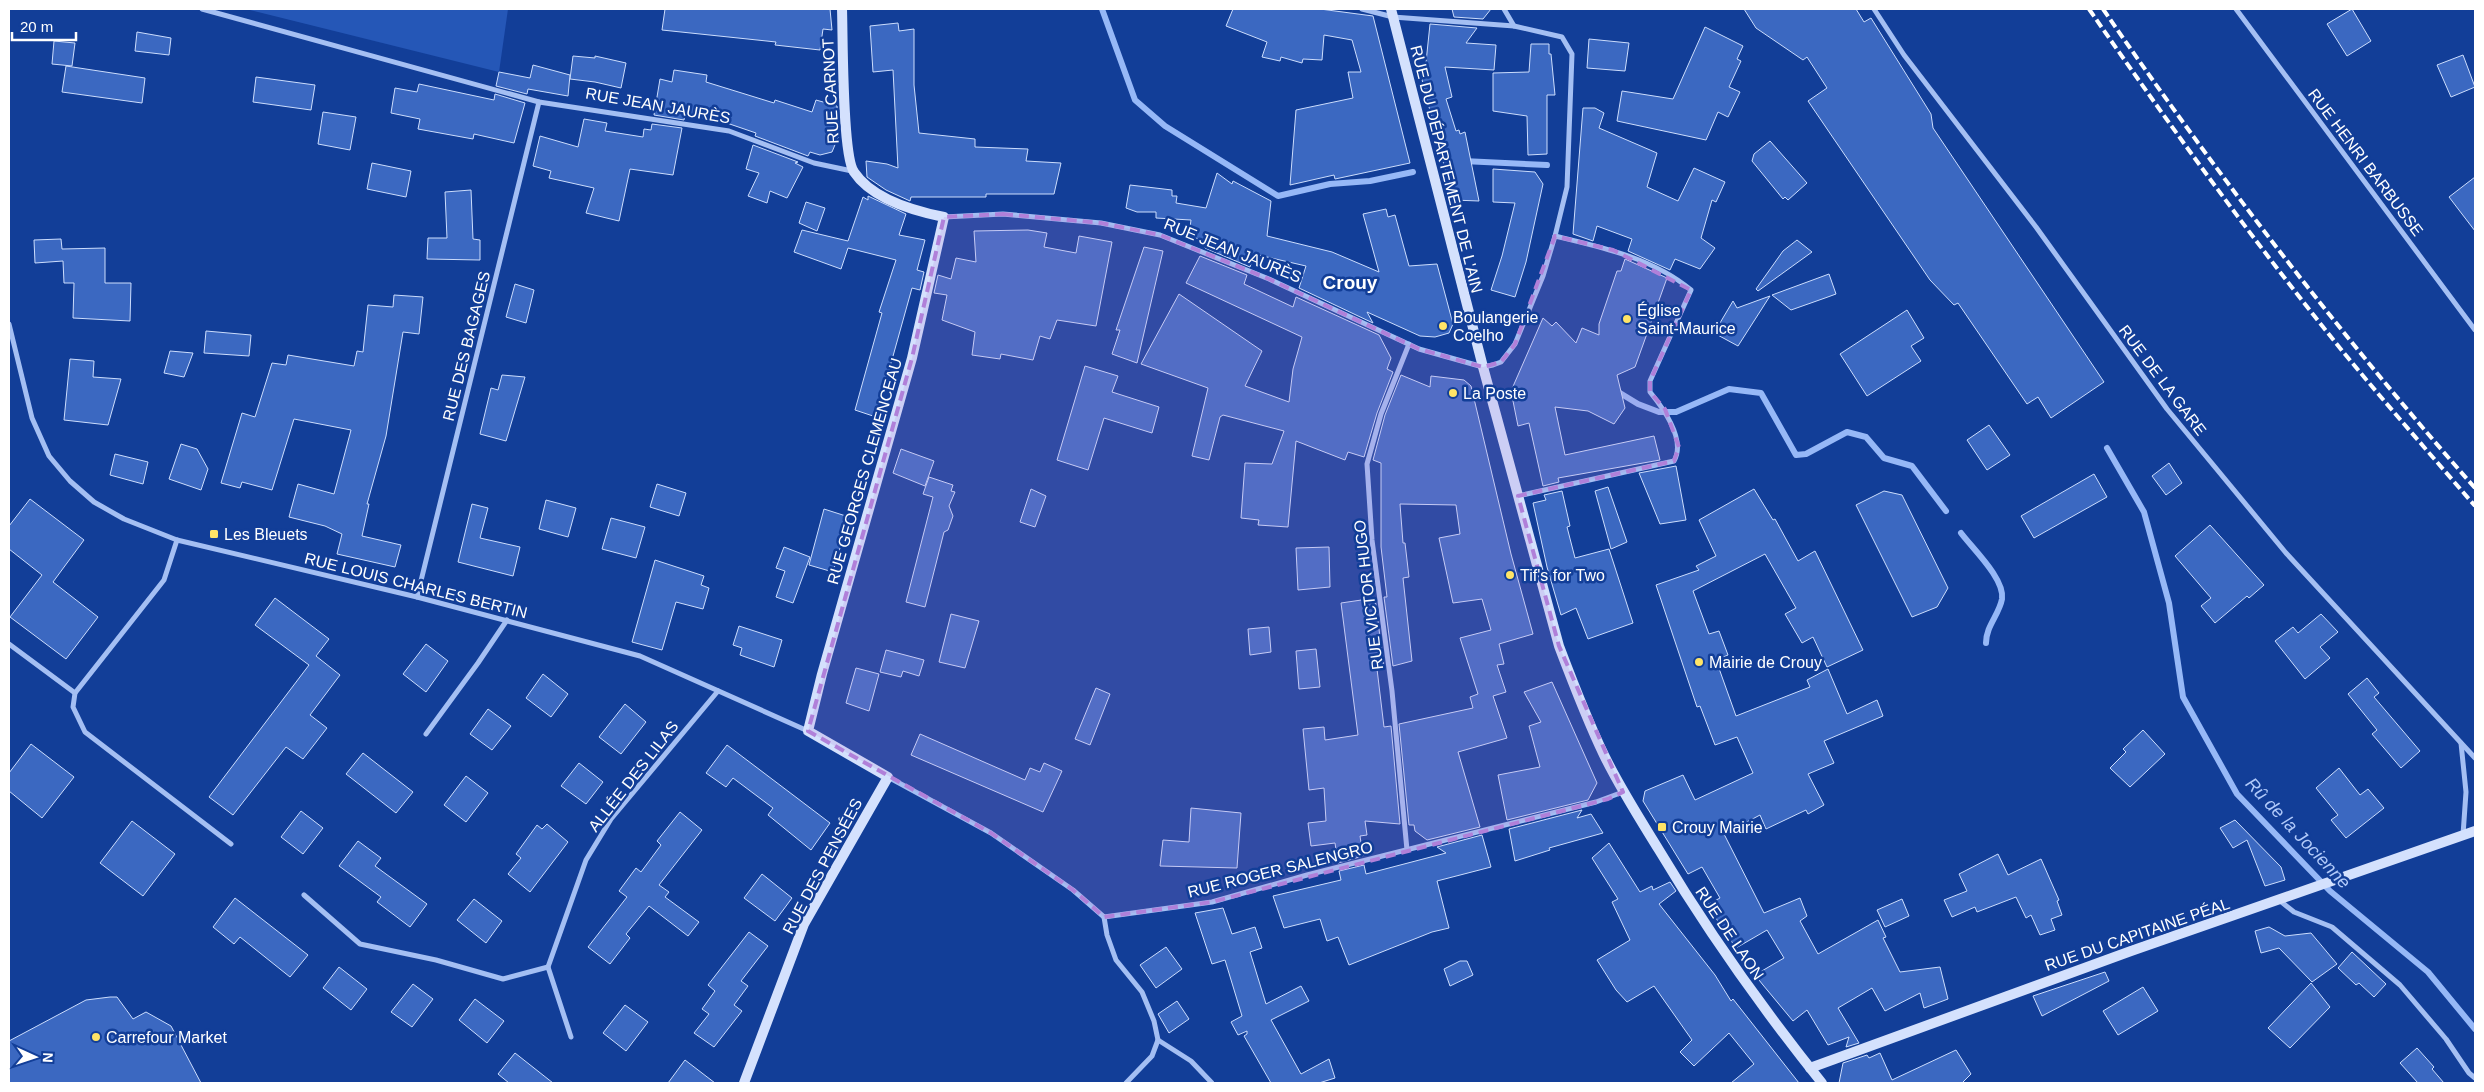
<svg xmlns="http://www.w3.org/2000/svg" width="2484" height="1092" viewBox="0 0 2484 1092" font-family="Arial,sans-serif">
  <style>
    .green { fill: #2557b7 }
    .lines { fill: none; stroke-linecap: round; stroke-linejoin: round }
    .stream { stroke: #96b8f7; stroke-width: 6 }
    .building { fill: #3b68c1; stroke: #ccddfd }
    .street { stroke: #a4bff3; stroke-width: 5 }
    .secondary { stroke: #d4e1fd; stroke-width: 10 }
    .rail { stroke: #fff; stroke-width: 4; stroke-dasharray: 9 4; stroke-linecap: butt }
    .marked { fill: #b080d9; fill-opacity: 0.2; stroke: #b080d9; stroke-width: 4; stroke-dasharray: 10 6; stroke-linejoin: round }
    .poi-dot { fill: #ffe467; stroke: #123e98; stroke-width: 2 }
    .labels { text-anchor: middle; stroke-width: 5; stroke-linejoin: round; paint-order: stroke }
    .street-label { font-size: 16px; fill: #fff; stroke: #123e98 }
    .poi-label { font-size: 16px; fill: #fff; stroke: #123e98; text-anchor: start }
    .water-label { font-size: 18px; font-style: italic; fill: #b1cafa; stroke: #123e98 }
    .quarter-label { font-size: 19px; font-weight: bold; fill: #fff; stroke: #123e98 }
  </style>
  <rect width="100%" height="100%" fill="#123e98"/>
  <path class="green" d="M246 9H508L499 72Z"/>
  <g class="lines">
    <g class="stream">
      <path d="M1102 9 1135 100 1165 126 1278 196 1330 184 1370 181 1413 172"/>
      <path d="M1463 161 1547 165"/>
      <path d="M1615 390 1638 404 1659 412H1676L1729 389 1761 393 1796 455 1806 454 1847 432 1866 437 1884 458 1912 466 1946 511"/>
      <path d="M2107 448 2144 512 2169 603 2183 697 2237 794 2330 891 2428 972 2475 1029"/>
      <path d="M1961 533C1973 549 2005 579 2002 599 1999 615 1986 626 1986 643"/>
    </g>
  </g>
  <g class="building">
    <path d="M665 9H830L832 30 823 29 820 50 775 45 776 42 662 30Z"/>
    <path d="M1233 9H1320L1373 16 1410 163 1335 179 1334 175 1290 185 1296 110 1353 98 1348 72H1361L1352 40 1324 35 1322 60 1303 59 1302 63 1281 57 1280 61 1262 57 1267 42 1226 26Z"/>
    <path d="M1452 9H1491L1483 19 1454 17Z"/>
    <path d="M1744 9H1856L1864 22 1871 18 1931 114 1933 128 2104 382 2051 418 2038 397 2027 404 1958 303 1954 305 1930 280 1808 101 1827 88 1807 57 1803 60 1756 28Z"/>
    <path d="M2352 9 2371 41 2347 56 2327 24Z"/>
    <path d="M898 23 899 31 914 29V85L919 133 975 139V147L1028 149 1026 161 1061 163 1054 194H986V197H911L910 201 886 190 867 177 866 161 887 164 898 168 893 70 873 72 870 26Z"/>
    <path d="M1430 24 1477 28 1466 43 1496 45 1494 70 1445 67 1452 97 1446 99 1456 131 1459 130 1460 134 1465 132 1479 201 1453 200 1420 72H1425Z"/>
    <path d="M1705 27 1743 46 1737 59 1741 61 1729 87 1740 92 1728 117 1718 112 1706 140 1617 121 1622 91 1673 99Z"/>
    <path d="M137 32 171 38 169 55 135 51Z"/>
    <path d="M1589 39 1629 43 1625 71 1587 68Z"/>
    <path d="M54 41 75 43 72 66 52 64Z"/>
    <path d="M1531 44H1549V54H1551L1555 95H1547V154L1528 155 1527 116 1493 111V73L1529 72Z"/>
    <path d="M2463 55 2475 87 2451 97 2437 65Z"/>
    <path d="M573 56 595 58V56L626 63 621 88 595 82 570 79Z"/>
    <path d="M533 65 570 75 568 96 528 89 527 94 496 86 499 72 530 78Z"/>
    <path d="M66 66 145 78 142 103 62 92Z"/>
    <path d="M674 70 707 75 706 82 774 103 775 100 812 112 816 100 837 106 839 135 832 152 820 155 810 152 808 156 755 136 756 133 718 120 685 115 684 120 654 115 660 79 672 82Z"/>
    <path d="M256 77 315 85 311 110 253 102Z"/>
    <path d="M419 84 494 100 495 94 525 103 514 143 474 134 473 139 418 129 420 119 391 113 395 88 417 92Z"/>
    <path d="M1583 108H1595L1604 113 1599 128 1657 153 1647 187 1678 201 1694 168 1725 182 1716 202 1712 200 1701 238 1715 248 1700 269 1675 259 1670 270 1628 251 1632 239 1597 226 1593 241 1573 234Z"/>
    <path d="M323 112 356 117 350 150 318 144Z"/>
    <path d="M584 119 607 123 605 131 643 137 644 129 651 130 652 124 682 128 673 175 630 169 619 221 586 213 594 188 549 178 551 171 533 166 540 136 578 147Z"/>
    <path d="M1770 141 1807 183 1788 200 1785 197 1783 199 1752 161 1754 154Z"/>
    <path d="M753 145 798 162 795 163 803 167 787 198 770 191 767 203 748 196 759 173 746 169Z"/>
    <path d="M372 163 411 171 406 197 367 189Z"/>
    <path d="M1493 169 1535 172 1543 184 1526 262 1515 297 1491 290 1502 256 1515 203 1493 202Z"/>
    <path d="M1217 173 1232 184 1233 181 1271 201 1267 236 1332 252 1379 272 1363 214 1386 209 1388 217 1395 215 1409 266 1437 264 1453 324 1449 333 1435 337 1420 336 1367 312 1373 323 1299 288 1306 266 1254 254 1250 267 1205 248 1207 243 1189 235 1191 220 1156 218V212H1137L1126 208 1130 185 1172 190V196H1177L1176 203 1206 208Z"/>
    <path d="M2475 177V231L2449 197Z"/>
    <path d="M471 190 473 239 480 240V260L427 259 428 238H447L445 192Z"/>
    <path d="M868 196 906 214 899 235 925 240 917 270 924 272 920 290 912 288 876 417 855 410 882 313 879 312 896 260 848 248 841 269 794 252 802 230 848 241 863 197 868 200Z"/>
    <path d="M806 202 825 208 817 231 799 223Z"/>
    <path d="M1028 230 1047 233 1044 247 1076 253 1079 236 1112 242 1096 326 1057 320 1050 339 1040 336 1033 360 1001 354 1000 359 972 355 975 332 942 320 947 295 934 293 938 275 951 279 956 258 976 262 974 231Z"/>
    <path d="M61 239 62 249 105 248V283H131L130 321 73 318 74 283H64L63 261 35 263 34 240Z"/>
    <path d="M1797 240 1812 252 1758 291 1756 289 1783 251Z"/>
    <path d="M1144 247 1163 251 1137 363 1112 354 1120 330H1116Z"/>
    <path d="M1200 256 1247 275 1244 284 1293 307 1296 297 1379 335 1391 358 1387 369 1393 372 1377 413 1364 457 1348 452 1345 460 1296 441 1288 527 1258 525 1259 520 1241 518 1245 463 1272 464 1284 431 1223 415 1220 417 1209 460 1192 456 1208 388 1141 364 1179 294 1262 351 1245 386 1289 402 1293 369 1302 337 1186 283Z"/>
    <path d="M1625 259 1667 278 1635 367 1617 375 1625 408 1614 424 1588 411 1555 407 1565 455 1654 436 1660 460 1558 478 1559 482 1543 486 1529 423 1518 426 1511 391 1543 318 1552 326 1556 322 1576 343 1582 328 1599 335V324L1617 271H1621Z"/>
    <path d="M1829 274 1836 294 1825 298 1791 310 1772 295Z"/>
    <path d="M515 284 534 290 526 323 506 317Z"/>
    <path d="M394 295 423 297 419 334 403 332 386 436 367 504H369L362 536 401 545 395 567 337 554 342 534 325 526 289 517 298 484 334 494 351 430 294 419 272 490 242 482 240 488 221 483 242 413 255 417 272 363 286 365 288 355 354 366 357 351 363 352 368 305 393 307Z"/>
    <path d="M1770 296 1738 346 1714 333 1733 301 1737 308Z"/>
    <path d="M1907 310 1924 338 1911 346 1921 361 1867 396 1840 354Z"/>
    <path d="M206 331 251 335 249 356 204 353Z"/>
    <path d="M170 351 193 353 184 377 164 373Z"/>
    <path d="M70 359 94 361 93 377 121 379 108 425 64 420Z"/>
    <path d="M1085 366 1118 376 1112 392 1159 407 1152 433 1104 418 1088 470 1057 460Z"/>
    <path d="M502 375 525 377 506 441 480 434 491 388 498 390Z"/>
    <path d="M1401 375 1430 387 1431 376 1464 380 1471 386 1511 554 1533 634 1499 644 1504 664 1497 665 1506 692 1493 696 1507 738 1458 752 1480 827 1427 840 1415 831 1414 825H1409L1399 724 1473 708 1470 697 1478 694 1460 638 1491 630 1482 599 1453 603 1439 538 1460 534 1456 505 1400 504 1403 543H1405L1409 577 1403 578 1412 661 1393 666 1384 597H1387L1381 547V463L1373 460 1385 415Z"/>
    <path d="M1989 425 2010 455 1987 470 1967 440Z"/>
    <path d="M181 444 197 449 208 469 201 490 169 479Z"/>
    <path d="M901 449 934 461 925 486 893 473Z"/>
    <path d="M115 454 148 462 143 484 110 475Z"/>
    <path d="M2169 463 2182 483 2166 495 2152 476Z"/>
    <path d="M1676 466 1686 520 1660 524 1639 473Z"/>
    <path d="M2094 474 2107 497 2034 538 2021 516Z"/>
    <path d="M929 477 953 485 951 491 955 492 949 506 953 516 948 530 944 532 925 607 906 602 933 497 923 494Z"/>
    <path d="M657 484 686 493 679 516 650 507Z"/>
    <path d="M1608 487 1627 542 1611 549 1595 491Z"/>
    <path d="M1031 489 1046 496 1035 527 1020 522Z"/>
    <path d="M1754 489 1773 520 1775 519 1798 561 1815 551 1863 650 1827 667 1813 637 1802 643 1785 614 1796 608 1765 554 1693 591 1709 634 1719 631 1728 655 1716 660 1736 716 1810 687 1807 680 1828 669 1847 714 1877 700 1883 716 1824 741 1834 763 1808 774 1824 805 1808 814 1806 810 1766 829 1760 815 1724 834 1764 913 1800 898 1807 916 1800 921 1818 954 1878 920 1886 937 1883 938 1900 972 1940 967 1948 999 1924 1008 1920 993 1885 1011 1872 988 1838 1008 1859 1043 1846 1047 1849 1037 1828 1045 1807 1010 1793 1021 1763 985 1755 975 1784 958 1767 930 1736 948 1707 905 1720 898 1702 867 1688 874 1643 801 1645 791 1683 775 1695 800 1753 773 1737 737 1715 745 1700 706 1697 707 1656 585 1699 570 1696 566 1716 556 1699 520Z"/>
    <path d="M1562 491 1570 526 1567 527 1575 558 1609 549 1633 623 1588 639 1576 608 1561 615 1547 567 1533 503 1546 500 1544 495Z"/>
    <path d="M1884 491 1902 495 1948 588 1937 607 1912 617 1856 505Z"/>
    <path d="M30 499 84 540 53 582 98 617 66 659 10 617 42 575 9 549V526Z"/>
    <path d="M546 500 576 508 568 537 539 529Z"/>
    <path d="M472 504 488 508 480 538 520 547 513 576 458 562Z"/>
    <path d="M824 509 849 517 833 572 809 565Z"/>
    <path d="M611 518 645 527 636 558 602 549Z"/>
    <path d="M2210 525 2264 585 2249 598 2247 596 2215 623 2201 606 2211 598 2175 556Z"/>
    <path d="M784 547 810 557 793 603 776 597 785 571 776 568Z"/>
    <path d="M1329 547 1330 587 1298 590 1296 548Z"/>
    <path d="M655 560 704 576 701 585 709 588 703 609 676 602 662 650 632 642Z"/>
    <path d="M275 598 329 639 316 656 340 675 310 715 327 728 303 759 286 747 233 815 209 797 309 665 255 625Z"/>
    <path d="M1375 598 1384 668 1377 669 1384 727 1391 726 1400 824 1365 821 1367 835 1360 836 1363 856 1338 863 1335 843 1311 846 1308 823 1326 821 1324 788 1309 790 1303 729 1324 727 1325 740 1358 735 1341 603Z"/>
    <path d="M951 614 979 621 965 668 939 662Z"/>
    <path d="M2321 614 2338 632 2320 647 2330 658 2305 679 2275 641 2293 627 2298 633Z"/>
    <path d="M739 626 782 640 774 667 740 655 742 648 733 645Z"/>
    <path d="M1269 627 1271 652 1250 655 1248 629Z"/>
    <path d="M426 644 448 661 426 692 403 674Z"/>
    <path d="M1316 649 1320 687 1299 689 1296 651Z"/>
    <path d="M886 650 924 660 919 676 903 671 901 677 880 672Z"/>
    <path d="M856 668 879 674 869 711 846 703Z"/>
    <path d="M543 674 568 694 551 717 526 698Z"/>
    <path d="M2367 678 2379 693 2374 697 2420 751 2401 768 2372 734 2377 730 2348 694Z"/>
    <path d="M1552 682 1597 783 1588 800 1507 820 1498 775 1540 767 1529 726 1541 722 1524 692Z"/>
    <path d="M1096 688 1110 694 1090 745 1075 739Z"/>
    <path d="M625 704 646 722 621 754 599 737Z"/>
    <path d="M488 709 511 726 492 750 470 734Z"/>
    <path d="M2143 730 2165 754 2130 787 2110 768 2126 752 2123 749Z"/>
    <path d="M920 734 1025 780 1030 768 1040 772 1044 763 1062 771 1043 812 911 755Z"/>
    <path d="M31 744 74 777 42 818 9 791V773Z"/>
    <path d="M727 745 830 823 811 850 768 815 773 808 733 778 726 787 706 773Z"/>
    <path d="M363 753 413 792 396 813 346 774Z"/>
    <path d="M579 763 603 782 586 804 561 786Z"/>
    <path d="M2339 768 2360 795 2368 789 2384 808 2346 838 2331 820 2338 815 2316 788Z"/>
    <path d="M466 776 488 793 466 822 444 805Z"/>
    <path d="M1191 808 1241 813 1237 868 1160 866 1163 840 1189 842Z"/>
    <path d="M1582 810 1577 818 1591 814 1603 833 1549 848 1550 850 1515 861 1509 829Z"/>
    <path d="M301 811 323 828 303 854 281 837Z"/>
    <path d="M680 812 702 830 659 885 669 892 665 897 699 922 688 936 649 906 626 934 630 938 610 964 588 947 627 897 619 891 636 868 641 872 661 845 657 841Z"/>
    <path d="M2235 820 2281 867 2285 880 2265 886 2247 840 2233 848 2220 828Z"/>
    <path d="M132 821 175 854 143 896 100 863Z"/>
    <path d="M547 824 568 842 530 892 508 874 521 858 516 854 537 825 542 829Z"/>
    <path d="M1482 835 1491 867 1437 881 1449 928 1432 932 1349 965 1338 937 1327 941 1320 919 1284 928 1273 896 1341 880 1339 871 1364 865 1366 874 1446 853 1437 847Z"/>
    <path d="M358 841 381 858 375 866 427 904 410 927 377 902 381 897 339 866Z"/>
    <path d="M1609 843 1640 892 1652 886 1653 890 1670 882 1676 891 1659 904 1715 975 1731 1001 1733 999 1799 1083H1731L1754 1064 1729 1033 1694 1066 1680 1052 1692 1040 1654 986 1627 1002 1616 990 1597 960 1630 940 1612 902 1618 899 1592 858Z"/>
    <path d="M1998 854 2008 875 2041 859 2059 900 2057 901 2062 915 2051 919 2055 930 2040 935 2031 915 2026 918 2016 897 1977 912 1975 907 1952 917 1944 900 1967 891 1959 874Z"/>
    <path d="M762 874 792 898 775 921 744 898Z"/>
    <path d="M235 898 308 955 290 977 240 937 234 944 213 927Z"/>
    <path d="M474 899 502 921 486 943 457 920Z"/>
    <path d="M1902 899 1909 916 1885 927 1877 910Z"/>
    <path d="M1223 908 1232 934 1255 927 1262 948 1250 952 1266 1004 1301 986 1309 1001 1271 1020 1301 1074 1329 1059 1335 1078 1319 1083H1271L1244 1036 1247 1034V1031L1238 1035 1231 1022 1242 1016 1225 960 1212 964 1195 913Z"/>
    <path d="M2269 927 2285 936 2311 933 2337 964 2312 982 2279 948 2261 953 2255 931Z"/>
    <path d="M749 932 768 946 741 981 748 986 734 1005 742 1011 714 1047 694 1033 709 1014 702 1009 715 991 708 985Z"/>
    <path d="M1166 947 1182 969 1156 988 1140 965Z"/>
    <path d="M2352 952 2386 984 2374 997 2359 983 2356 985 2338 968Z"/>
    <path d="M1460 961H1467L1473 975 1450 986 1444 969Z"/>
    <path d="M339 967 367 989 351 1010 323 988Z"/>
    <path d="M2105 972 2109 981 2042 1016 2033 996Z"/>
    <path d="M2311 983 2330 1007 2290 1048 2268 1028Z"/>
    <path d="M413 984 433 999 412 1027 391 1012Z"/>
    <path d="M2143 987 2158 1011 2118 1035 2103 1011Z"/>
    <path d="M110 997H117L133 1019 146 1012 171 1026 201 1083H9V1041L86 1000Z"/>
    <path d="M475 999 504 1021 487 1043 459 1020Z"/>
    <path d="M1177 1001 1189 1019 1169 1033 1158 1014Z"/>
    <path d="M625 1005 648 1022 626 1051 603 1033Z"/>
    <path d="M2417 1048 2434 1067 2432 1069 2444 1083H2418L2400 1063Z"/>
    <path d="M1956 1050 1971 1074 1962 1083H1839L1843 1063 1867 1055 1869 1058 1880 1053 1892 1080Z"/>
    <path d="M515 1053 553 1083H509L498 1074Z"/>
    <path d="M685 1060 715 1083H668Z"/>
  </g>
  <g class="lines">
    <g class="street">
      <path d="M202 9 539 102 729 131 814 163 852 171"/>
      <path d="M1362 9 1393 17 1514 26"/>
      <path d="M1874 9 1904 55 2036 227 2167 409 2286 553 2475 758"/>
      <path d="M2236 9 2475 330"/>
      <path d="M944 217 1003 214 1101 223 1160 235 1269 279 1419 349 1483 367 1493 365 1501 362 1515 344 1543 276 1555 236 1567 187 1572 54 1562 37 1514 26 1504 9"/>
      <path d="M9 324 32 418 49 456 70 481 94 502 124 519 177 540 417 597 640 656 808 731"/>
      <path d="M1518 496 1674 461C1686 440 1663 408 1650 392V381L1691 290C1653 258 1601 247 1555 236"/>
      <path d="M177 540 164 580 75 693 73 707 85 732 231 844"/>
      <path d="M417 597 539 102"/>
      <path d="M9 644 75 693"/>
      <path d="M426 734 478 663 507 620"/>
      <path d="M2461 743 2466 792 2463 835"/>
      <path d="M888 777 991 833 1073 890 1104 917 1212 902 1307 875 1596 802 1623 792"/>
      <path d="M1407 850 1392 691 1372 540 1367 464 1381 414 1409 344"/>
      <path d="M304 895 360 944 436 960 503 979 548 967 571 1037"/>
      <path d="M2279 900 2294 912 2332 927 2400 985 2446 1039 2469 1073 2475 1078"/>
      <path d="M1104 917 1107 935 1116 960 1142 992 1154 1021 1158 1040 1152 1056 1126 1083"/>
      <path d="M548 967 586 860 611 819 718 691"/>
      <path d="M1158 1040 1191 1061 1212 1083"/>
    </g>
    <g class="secondary">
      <path d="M1391 9 1483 367 1559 646C1573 683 1587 720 1604 755 1620 788 1640 819 1659 850 1708 932 1762 1008 1822 1083"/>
      <path d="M1810 1068 2131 951 2475 831"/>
      <path d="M744 1083 804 924 888 777 808 731 822 674 912 358 944 217C914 211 872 199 854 172 842 155 843 37 842 9"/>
    </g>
    <g class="rail">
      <path d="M2089 9C2170 126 2254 242 2344 353 2387 405 2431 455 2475 506"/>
      <path d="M2103 9C2218 176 2341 336 2475 488"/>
    </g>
  </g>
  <path class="marked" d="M1003 214 1101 223 1160 235 1269 279 1419 349 1483 367 1501 362 1515 344 1555 236 1613 250 1691 290 1650 381V392L1665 409 1679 447 1674 461 1518 496 1559 646 1623 792 1608 799 1212 902 1104 917 1073 890 991 833 808 731 912 358 944 217Z"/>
  <g class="poi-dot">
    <circle cx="1627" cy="319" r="5"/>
    <circle cx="1443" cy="326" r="5"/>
    <circle cx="1453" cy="393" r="5"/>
    <rect x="209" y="529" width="10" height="10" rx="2.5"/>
    <circle cx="1510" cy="575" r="5"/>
    <circle cx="1699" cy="662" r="5"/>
    <rect x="1657" y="822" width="10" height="10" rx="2.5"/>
    <circle cx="96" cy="1037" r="5"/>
  </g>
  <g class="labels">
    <g class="street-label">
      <text transform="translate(830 91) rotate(-93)" y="6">RUE CARNOT</text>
      <text transform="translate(658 105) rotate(10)" y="6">RUE JEAN JAURÈS</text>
      <text transform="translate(2366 162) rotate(53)" y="6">RUE HENRI BARBUSSE</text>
      <text transform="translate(1447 169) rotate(76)" y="6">RUE DU DÉPARTEMENT DE L'AIN</text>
      <text transform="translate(1233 250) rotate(22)" y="6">RUE JEAN JAURÈS</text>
      <text transform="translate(466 346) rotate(-76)" y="6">RUE DES BAGAGES</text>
      <text transform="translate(2163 380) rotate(53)" y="6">RUE DE LA GARE</text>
      <text transform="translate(864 471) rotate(-74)" y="6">RUE GEORGES CLEMENCEAU</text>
      <text transform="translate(416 585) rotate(14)" y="6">RUE LOUIS CHARLES BERTIN</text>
      <text transform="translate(1368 595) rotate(-97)" y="6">RUE VICTOR HUGO</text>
      <text transform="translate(633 776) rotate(-52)" y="6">ALLÉE DES LILAS</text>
      <text transform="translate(822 866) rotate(-62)" y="6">RUE DES PENSÉES</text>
      <text transform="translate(1280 869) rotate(-14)" y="6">RUE ROGER SALENGRO</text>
      <text transform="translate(1730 933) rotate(56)" y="6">RUE DE LAON</text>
      <text transform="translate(2137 934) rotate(-19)" y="6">RUE DU CAPITAINE PÉAL</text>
    </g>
    <g class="poi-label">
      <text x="1637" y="316">Église<tspan x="1637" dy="18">Saint-Maurice</tspan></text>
      <text x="1453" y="323">Boulangerie<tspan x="1453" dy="18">Coelho</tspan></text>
      <text x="1463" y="399">La Poste</text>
      <text x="224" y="540">Les Bleuets</text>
      <text x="1520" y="581">Tif's for Two</text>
      <text x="1709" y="668">Mairie de Crouy</text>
      <text x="1672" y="833">Crouy Mairie</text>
      <text x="106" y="1043">Carrefour Market</text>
    </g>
    <g class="water-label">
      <text transform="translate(2298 833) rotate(47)" y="6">Rû de la Jocienne</text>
    </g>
    <g class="quarter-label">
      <text x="1350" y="289">Crouy</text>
    </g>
  </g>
  <rect width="2484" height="1092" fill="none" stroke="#ffffff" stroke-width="20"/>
  <g transform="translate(35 1057) rotate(93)" stroke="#123e98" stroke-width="4" paint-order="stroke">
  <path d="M0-4L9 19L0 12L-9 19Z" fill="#ffffff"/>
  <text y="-8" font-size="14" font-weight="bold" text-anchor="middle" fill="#ffffff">N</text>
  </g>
  <path d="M12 32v8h64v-8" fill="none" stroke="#ffffff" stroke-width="2.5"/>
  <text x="20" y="32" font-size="15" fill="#ffffff" stroke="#123e98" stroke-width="4" paint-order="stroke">20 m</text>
</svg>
